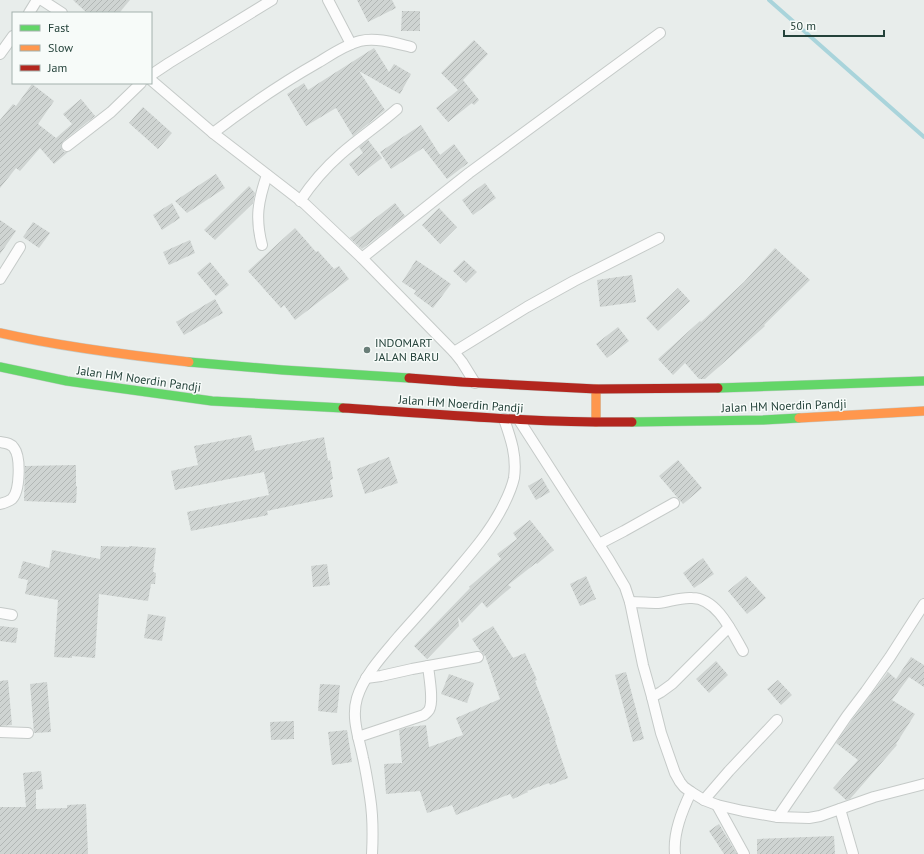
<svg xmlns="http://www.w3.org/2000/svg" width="924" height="854" viewBox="0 0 924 854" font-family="'PT Sans',sans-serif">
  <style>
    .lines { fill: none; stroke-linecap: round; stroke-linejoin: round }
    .stream { stroke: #a9d4db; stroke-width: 4 }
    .building { fill: url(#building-hatch) }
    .street-casing { stroke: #c5cac8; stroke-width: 12 }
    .fast-casing { stroke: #c3ccc9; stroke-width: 10 }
    .slow-casing { stroke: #c3ccc9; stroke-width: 10 }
    .jam-casing { stroke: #c3ccc9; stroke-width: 10 }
    .street { stroke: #fcfcfc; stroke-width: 10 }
    .fast { stroke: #63d668; stroke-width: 9 }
    .slow { stroke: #ff974d; stroke-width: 9 }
    .jam { stroke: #b3261e; stroke-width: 9 }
    .poi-dot { fill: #697e78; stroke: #f7fbf9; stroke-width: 1.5 }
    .labels { text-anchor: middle; stroke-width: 3; stroke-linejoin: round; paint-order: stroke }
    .poi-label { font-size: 12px; fill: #24423a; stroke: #f7fbf9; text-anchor: start }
    .street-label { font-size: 12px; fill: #24423a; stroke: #f7fbf9 }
  </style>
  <defs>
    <pattern id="building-hatch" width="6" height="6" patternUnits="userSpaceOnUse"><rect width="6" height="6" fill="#cfd4d2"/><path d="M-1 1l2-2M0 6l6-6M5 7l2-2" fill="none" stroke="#b2b7b5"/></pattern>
  </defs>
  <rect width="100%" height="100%" fill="#e8edeb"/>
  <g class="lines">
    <path class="stream" d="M769 0 924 137"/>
  </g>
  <g class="building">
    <path d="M73 0H130L119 13H87Z"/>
    <path d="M357 0H392L396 8 368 22Z"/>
    <path d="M402 11H420V31H401Z"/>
    <path d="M474 40 488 54 463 80 479 100 474 105 472 103 448 122 436 108 458 90 441 73Z"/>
    <path d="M374 48 389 72 394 64 411 74 400 94 359 71 385 110 353 136 336 108 306 126 287 94 304 83 308 90Z"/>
    <path d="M32 84 54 101 38 124 56 138 72 124 63 114 81 99 95 116 63 141 61 146 62 150 64 152H68L54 164 40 148 20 171 16 168 0 188V120L13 104 16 106Z"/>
    <path d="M143 107 172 133 158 149 129 123Z"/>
    <path d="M421 125 440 155 454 144 468 163 447 179 423 148 391 169 380 152Z"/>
    <path d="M368 140 382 158 358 176 349 164 363 153 359 147Z"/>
    <path d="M216 174 225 188 187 213 175 201Z"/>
    <path d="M485 183 496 198 473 215 462 200Z"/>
    <path d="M249 186 255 193 253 203 215 240 204 230Z"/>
    <path d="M172 203 180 218 162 230 153 215Z"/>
    <path d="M395 203 405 216 362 249 350 238Z"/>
    <path d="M439 208 457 227 440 244 422 225Z"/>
    <path d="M0 220 16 231 0 254Z"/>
    <path d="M33 222 50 233 39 248 23 237Z"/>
    <path d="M295 228 316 252 318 251 334 269 339 266 349 279 295 320 284 305 281 308 248 271Z"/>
    <path d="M190 240 195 253 169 265 163 252Z"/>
    <path d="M775 248 810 280 764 325 765 326 705 379H699L685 363 673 375 658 359 700 321 701 322 744 282Z"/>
    <path d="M416 260 434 272 451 284 433 308 414 294 416 291 402 282Z"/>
    <path d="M464 260 477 272 466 283 453 271Z"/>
    <path d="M210 262 229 285 216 296 197 273Z"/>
    <path d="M632 275 636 302 600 307 597 280Z"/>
    <path d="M678 288 690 301 658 331 646 318Z"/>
    <path d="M215 299 223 313 184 335 176 322Z"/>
    <path d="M618 327 629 341 607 358 596 344Z"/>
    <path d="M251 435 255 451 324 437 328 461 330 460 333 479 330 480 333 497 267 511 268 515 191 531 187 512 269 495 264 472 175 490 171 471 198 465 194 446Z"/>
    <path d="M389 457 398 483 365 494 357 469Z"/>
    <path d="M678 460 702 488 683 504 659 476Z"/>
    <path d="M76 465V486H77L76 503 24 501 25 466Z"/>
    <path d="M542 478 550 492 536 500 528 486Z"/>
    <path d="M530 520 554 550 537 564 536 563 508 585 511 587 487 608 482 602 462 623 458 617 459 626 427 659 414 646 470 588 469 587 501 559 497 554 517 539 513 533Z"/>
    <path d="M101 546 129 547V546L156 548 153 572 156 573 155 584H151L148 601 99 594 95 658 72 656V658L54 657 58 600 25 594 28 580 18 578 23 561 49 568 52 550 100 559Z"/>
    <path d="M703 558 714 574 694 588 683 573Z"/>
    <path d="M327 564 330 585 313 587 311 566Z"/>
    <path d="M586 576 596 599 580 606 570 584Z"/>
    <path d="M746 576 766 598 747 614 728 591Z"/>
    <path d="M148 614 166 617 162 641 144 638Z"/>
    <path d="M0 626 18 628 16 643 0 641Z"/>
    <path d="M493 626 513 658 525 653 537 680 535 681 550 720H549L556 740H555L568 778 550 785 549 783 527 791 528 792 513 799 510 794 456 815 452 805 427 813 420 791 386 794 384 764 402 763 399 730 409 727 426 725 429 747 463 735 456 718 500 699 485 655 484 656 483 653 480 651 472 639Z"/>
    <path d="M911 657 924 665V687L909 677 892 700 915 714 896 744 897 745 850 799 846 800 833 788 858 760 836 743 852 720 888 672 896 679Z"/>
    <path d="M716 661 728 675 709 693 696 679Z"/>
    <path d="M626 672 644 739 633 742 615 675Z"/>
    <path d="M449 674 474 683 467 703 441 694Z"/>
    <path d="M8 680 12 725 0 726V681Z"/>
    <path d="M778 680 792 695 781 705 767 689Z"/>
    <path d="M47 682 51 732 34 733 30 684Z"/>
    <path d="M320 684 340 685 337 713 318 711Z"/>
    <path d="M294 721V739L271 740 270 722Z"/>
    <path d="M347 730 352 762 332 765 328 732Z"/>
    <path d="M41 771 43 789 36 790V809L67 808V805L86 804 88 854H0V807H26L23 773Z"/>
    <path d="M719 824 737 854H724L709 831Z"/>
    <path d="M834 836 835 854H757V839Z"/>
  </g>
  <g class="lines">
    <defs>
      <g id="street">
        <path d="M42 0 62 13"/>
        <path d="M328 0 351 44"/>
        <path d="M29 13 37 0"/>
        <path d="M0 54 13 36"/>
        <path d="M151 75 169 63 272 0"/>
        <path d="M151 80 213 133 305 204 362 258 454 352 462 362 475 383"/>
        <path d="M213 133C247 107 282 83 319 62 332 54 345 45 360 41 376 37 395 43 411 47"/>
        <path d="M67 146 111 112 141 83"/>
        <path d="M300 201C312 183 325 168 341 154 359 138 379 125 397 109"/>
        <path d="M262 245C255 218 258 201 267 175"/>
        <path d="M362 258 469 173 660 33"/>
        <path d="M0 279 20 247"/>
        <path d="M454 352 527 307 574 281 659 238"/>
        <path d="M519 420 609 560 625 587 630 602 643 665 652 697 661 733 675 773 680 782 684 787 691 792 704 800 717 805 743 811 778 817 809 818 820 816 874 797 924 784"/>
        <path d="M0 442C5 443 11 443 14 448 21 457 20 491 12 499 8 502 4 503 0 504"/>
        <path d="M599 544 624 531 674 503"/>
        <path d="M630 602C640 602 649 603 658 603 669 602 680 597 692 598 717 598 732 632 743 651"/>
        <path d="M0 613 12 615"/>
        <path d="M366 678 381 676 412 669 478 657"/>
        <path d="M652 697 661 692 672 684 729 627"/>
        <path d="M0 732 28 733"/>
        <path d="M358 737 424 715C426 713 427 713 429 710 434 702 429 676 428 666"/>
        <path d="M704 800 729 771 777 720"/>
        <path d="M717 805 744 854"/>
        <path d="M840 809 853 854"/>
        <path d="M778 817 847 716 866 691 890 657 924 604"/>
        <path d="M372 854C373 835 373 816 370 797 368 784 366 771 363 758 359 738 351 718 357 698 364 675 384 654 399 636 417 616 434 597 451 577 471 553 491 531 504 504 508 496 512 487 514 478 517 456 511 439 504 419"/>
        <path d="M675 854C673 833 682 811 691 792"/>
      </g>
      <g id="fast">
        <path d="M189 362 283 370 409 378"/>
        <path d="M0 367 67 381 212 401 343 408"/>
        <path d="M718 388 924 381"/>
        <path d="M632 422 763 420 799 418"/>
      </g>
      <g id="slow">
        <path d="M0 333C62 347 126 355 189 362"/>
        <path d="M596 389V422"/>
        <path d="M799 418 924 411"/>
      </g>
      <g id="jam">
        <path d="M409 378 462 382 596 389 718 388"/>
        <path d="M343 408C439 414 535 423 632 422"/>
      </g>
    </defs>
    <use href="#street" class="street-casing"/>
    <use href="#fast" class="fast-casing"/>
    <use href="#slow" class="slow-casing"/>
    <use href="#jam" class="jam-casing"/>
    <use href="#street" class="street"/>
    <use href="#fast" class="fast"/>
    <use href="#slow" class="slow"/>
    <use href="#jam" class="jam"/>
  </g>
  <circle class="poi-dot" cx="367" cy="350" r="4"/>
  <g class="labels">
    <g class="poi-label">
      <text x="375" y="347">INDOMART<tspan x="375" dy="14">JALAN BARU</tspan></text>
    </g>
    <g class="street-label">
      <text transform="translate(139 379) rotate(8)" y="4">Jalan HM Noerdin Pandji</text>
      <text transform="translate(461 404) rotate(4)" y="4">Jalan HM Noerdin Pandji</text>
      <text transform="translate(784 406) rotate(-2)" y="4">Jalan HM Noerdin Pandji</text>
    </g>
  </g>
  <rect x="12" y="12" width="140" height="72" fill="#f7fbf9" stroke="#a3b1ad"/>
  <rect x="20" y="25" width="20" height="6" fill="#63d668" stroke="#a3b1ad"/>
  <text x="48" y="32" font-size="12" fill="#24423a">Fast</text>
  <rect x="20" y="45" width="20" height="6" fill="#ff974d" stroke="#a3b1ad"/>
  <text x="48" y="52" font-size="12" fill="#24423a">Slow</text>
  <rect x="20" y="65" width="20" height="6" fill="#b3261e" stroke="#a3b1ad"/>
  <text x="48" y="72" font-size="12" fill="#24423a">Jam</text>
  <path d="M784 30v6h100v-6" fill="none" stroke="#24423a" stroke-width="2"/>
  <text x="790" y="30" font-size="12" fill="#24423a" stroke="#f7fbf9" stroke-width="3" paint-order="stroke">50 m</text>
</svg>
